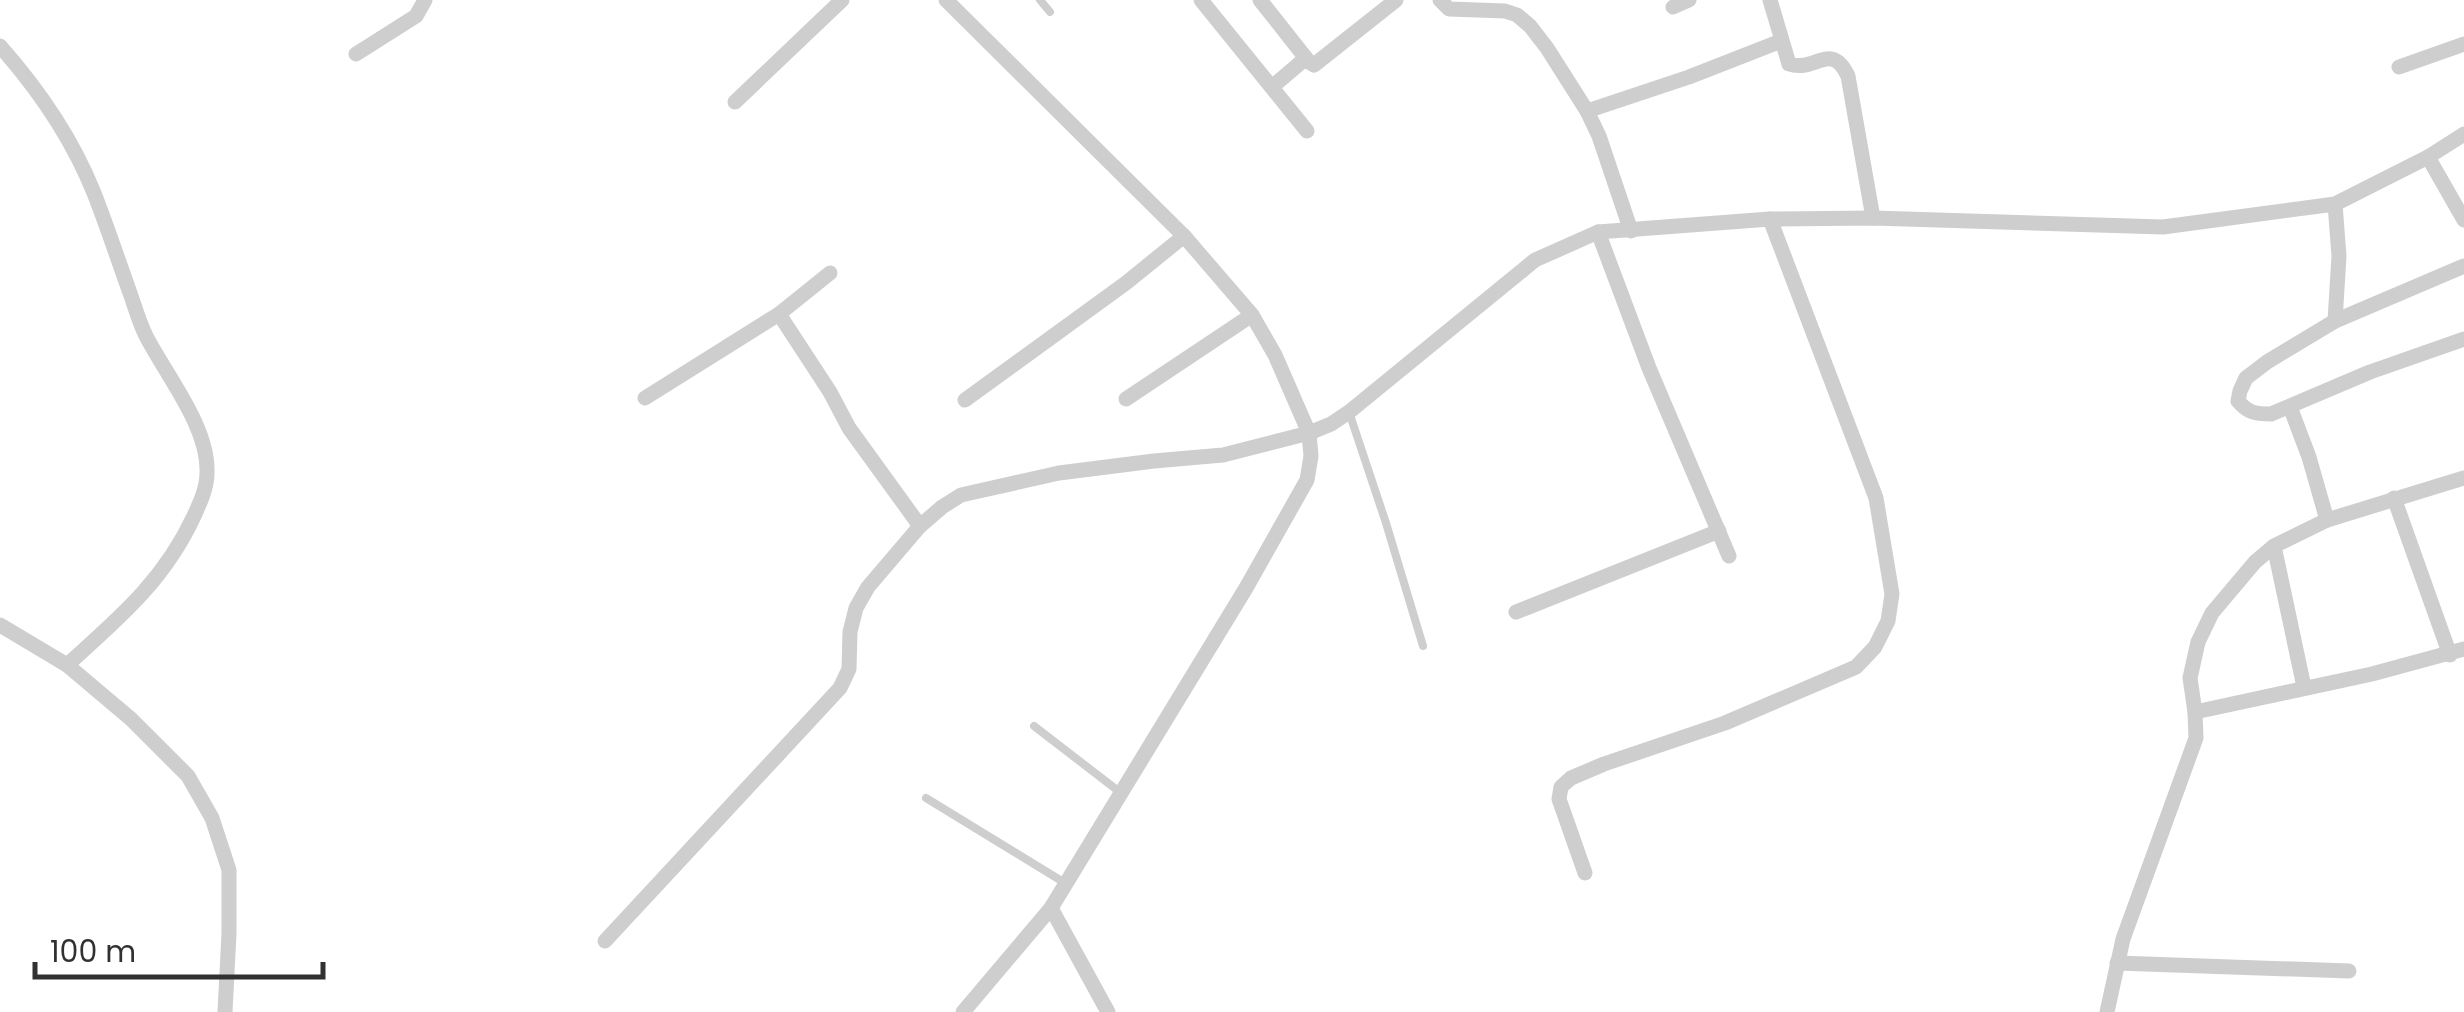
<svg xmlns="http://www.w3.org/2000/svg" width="2464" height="1012" viewBox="0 0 2464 1012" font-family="Poppins,sans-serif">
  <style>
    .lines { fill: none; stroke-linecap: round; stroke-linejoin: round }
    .lane { stroke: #cecece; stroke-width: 8 }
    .street { stroke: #cecece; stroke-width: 15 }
  </style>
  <rect width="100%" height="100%" fill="#fff"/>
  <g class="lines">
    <g class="lane">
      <path d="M1040 0 1050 12"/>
      <path d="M1349 412 1386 523 1423 646"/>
      <path d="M1034 726 1121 793"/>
      <path d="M926 798 1065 883"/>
    </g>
    <g class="street">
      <path d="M946 0 1184 236 1252 315 1275 355 1309 433 1311 456 1307 480 1246 588 1051 908 963 1012"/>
      <path d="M1201 0 1307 131"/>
      <path d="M1260 0 1309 62 1314 65 1396 0"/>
      <path d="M1440 0 1449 9 1505 11 1517 15 1530 26 1547 48 1587 111 1599 136 1631 231"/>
      <path d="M1770 0 1789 64C1815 73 1831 40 1848 76L1873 218"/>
      <path d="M1673 7 1689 0"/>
      <path d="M0 46C39 90 72 138 94 193 107 226 118 260 130 293 135 307 139 322 146 336 166 375 209 427 207 473 207 488 200 503 194 516 164 581 118 619 67 665"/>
      <path d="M356 54 416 16 425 0"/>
      <path d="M2399 67 2464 44"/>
      <path d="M1272 87 1306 58"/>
      <path d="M735 102 842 0"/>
      <path d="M1587 111 1689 77 1781 41"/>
      <path d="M2428 157 2464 220"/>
      <path d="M2335 204 2339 256 2335 321"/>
      <path d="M1598 232 1649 368 1729 556"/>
      <path d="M2464 266 2335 321 2267 362 2246 378 2240 391 2238 401C2248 413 2256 414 2271 414L2370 372 2464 339"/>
      <path d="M779 314 830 392 849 428 920 526"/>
      <path d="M645 398 779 314 830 273"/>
      <path d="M1126 399 1252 315"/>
      <path d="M965 400 1126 283 1184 236"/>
      <path d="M2290 407 2309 457 2327 520"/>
      <path d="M2394 498 2450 655"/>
      <path d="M2274 546 2304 687"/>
      <path d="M1516 612 1719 531"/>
      <path d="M0 625 67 665 131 719 188 776 212 818 229 870V933L225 1012"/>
      <path d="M2195 712 2372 674 2464 649"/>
      <path d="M1585 873 1559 799 1561 787 1571 778 1604 764 1725 723 1856 667 1875 647 1888 621 1892 594 1876 498 1770 219"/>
      <path d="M1051 908 1108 1012"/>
      <path d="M605 941 840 688 849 669 850 632 856 608 868 587 920 526 942 507 961 495 1059 473 1154 461 1223 455 1309 433 1331 424 1349 412 1535 260 1598 232 1770 219 1873 218 2163 227 2335 204 2428 157 2464 134"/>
      <path d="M2117 963 2349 971"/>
      <path d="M2107 1012 2123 939 2196 738 2195 712 2190 678 2198 642 2212 613 2255 562 2274 546 2327 520 2464 478"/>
    </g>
  </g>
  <path d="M35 962v15h288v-15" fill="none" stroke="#313131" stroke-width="5"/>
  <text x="50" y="962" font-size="30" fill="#313131" stroke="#ffffff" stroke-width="8" paint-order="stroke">100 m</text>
</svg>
